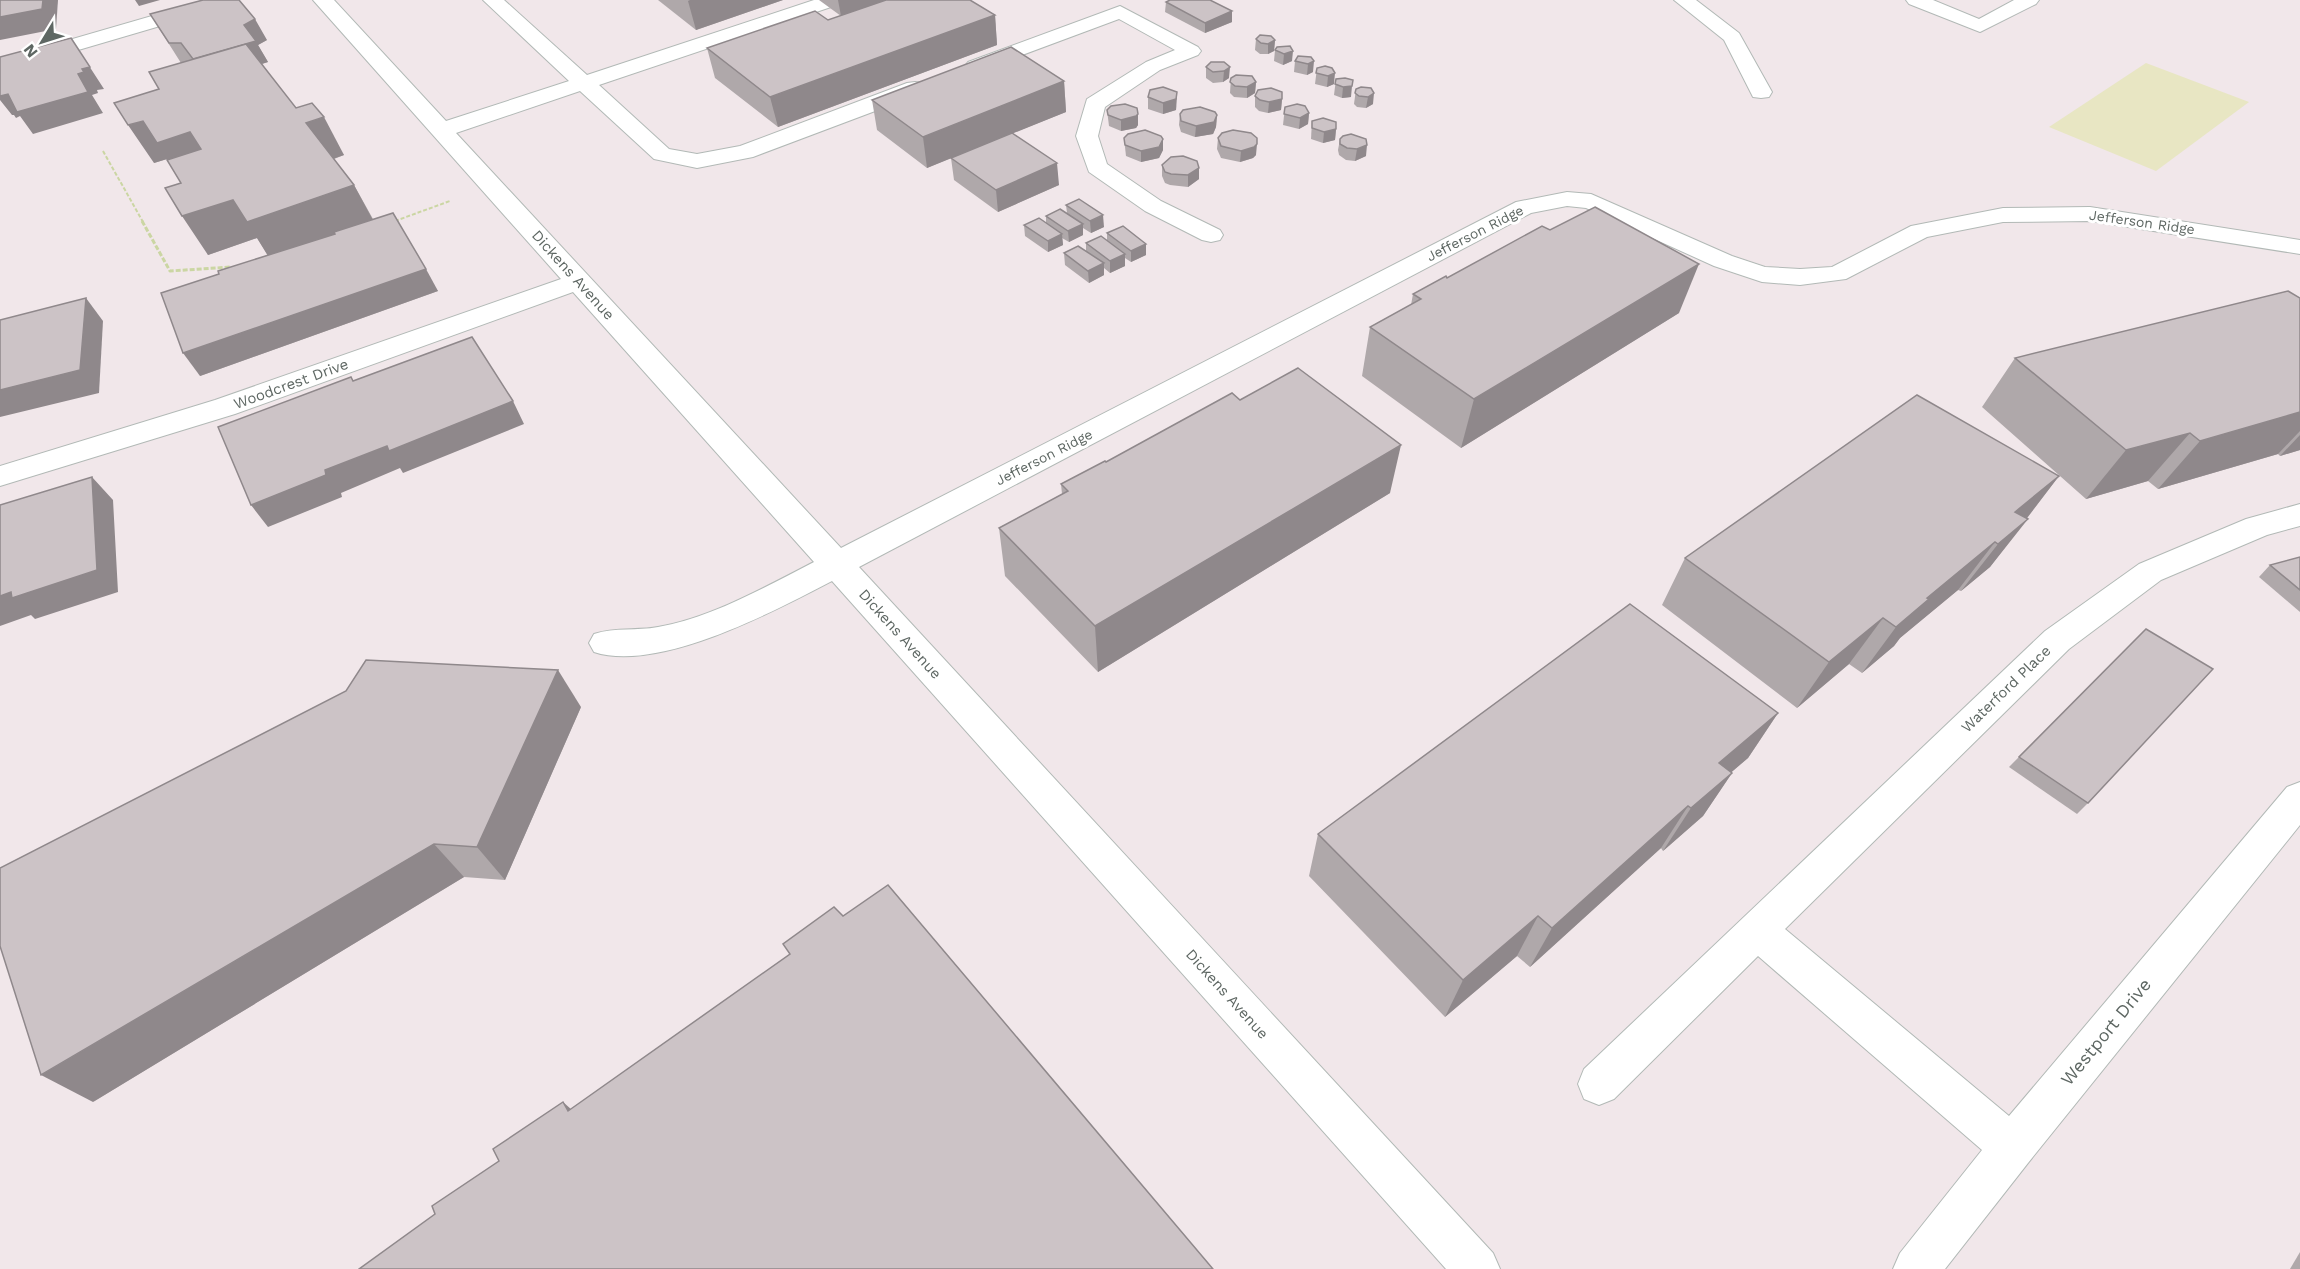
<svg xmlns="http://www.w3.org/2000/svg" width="2300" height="1269" viewBox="0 0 2300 1269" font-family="'Work Sans',sans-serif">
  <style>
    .green { fill: #e8e6c3 }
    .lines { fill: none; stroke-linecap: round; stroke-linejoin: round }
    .minor-casing { stroke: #b2b9b6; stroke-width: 2 }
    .path-far1 { stroke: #cbd6a3; stroke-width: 2; stroke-dasharray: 4 2; stroke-linecap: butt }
    .path { stroke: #cbd6a3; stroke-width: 3; stroke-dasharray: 5 2; stroke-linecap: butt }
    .minor { fill: #fff; fill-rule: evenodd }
    .wall { fill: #afa8aa }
    .shaded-wall { fill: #8f888b }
    .building { fill: #ccc3c6; stroke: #8f888b; stroke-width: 1.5 }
    .labels { text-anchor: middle; stroke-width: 6; stroke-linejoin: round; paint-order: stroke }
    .far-street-label { font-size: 14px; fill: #5e6763; stroke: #fff }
    .street-label { font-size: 15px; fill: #5e6763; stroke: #fff }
    .near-street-label { font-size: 18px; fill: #5e6763; stroke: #fff }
  </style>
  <rect width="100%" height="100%" fill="#f1e7ea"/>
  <path class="green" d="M2146 63 2249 102 2156 171 2049 127Z"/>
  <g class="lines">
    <defs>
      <g id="minor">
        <path d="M207 0H238L235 4 0 73V60Z"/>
        <path d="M313 0H334L446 121 569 81 483 0H504L587 75 814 0H832L834 3 831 7 599 85 669 149 697 154 740 146 907 83 915 82 923 83 926 88 923 93 753 157 697 168 654 159 580 91 456 133 841 548 1516 202 1567 192 1591 194 1732 256 1765 267 1800 269 1832 267 1911 226 2003 208 2090 207 2300 240V254L2090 221 2003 222 1927 237 1846 279 1800 285 1762 282 1714 266 1586 208 1567 206 1531 213 859 567 1493 1253 1500 1269H1446L832 581C775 611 658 673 594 652L589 643 594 634C615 627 637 631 658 627 711 618 767 586 814 562L573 292 235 414 0 486V466L215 400 561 279Z"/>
        <path d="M1674 0H1696L1739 33 1772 92 1769 97 1761 98 1753 97 1724 40Z"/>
        <path d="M1906 0H1933L1979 19 2014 0H2039L2036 4 1980 32 1909 4Z"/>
        <path d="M1120 6 1198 47 1201 51 1198 55 1160 70 1105 107 1098 136 1107 164 1161 201 1220 230 1223 235 1220 240 1211 242 1202 240 1145 211 1089 172 1076 136 1087 99 1146 62 1175 50 1119 19 982 70 975 72 968 70 965 66 968 62Z"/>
        <path d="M2300 504V526L2267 535 2161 580 2069 649 1785 929 2009 1116 2287 787 2300 782V825L2028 1163 1945 1269H1893L1900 1253 1982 1150 1758 956 1614 1099 1599 1105 1584 1099 1578 1084 1584 1069 2045 631 2139 564 2246 519Z"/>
      </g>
    </defs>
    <use href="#minor" class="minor-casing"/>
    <g class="path-far1">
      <path d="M103 151 143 222"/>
      <path d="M395 221 450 201"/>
    </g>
    <path class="path" d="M142 221 170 271 231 267"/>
    <use href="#minor" class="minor"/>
  </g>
  <g class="wall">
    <path d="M658 0H783L696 30Z"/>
    <path d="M819 0H970L995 15 997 45 778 127 715 78 707 48 828 20 841 16Z"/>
    <path d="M1166 2 1232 11V22L1205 33 1165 12Z"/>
    <path d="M150 14 267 40 258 45 268 62 262 64 296 108 344 155 334 159 354 185 373 219 438 291 200 376 219 274 268 255 257 238 208 255 181 183 168 160 167 159 154 163 159 89 181 63Z"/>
    <path d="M1256 39 1275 40 1274 51 1268 54H1260L1255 50Z"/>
    <path d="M1277 47 1292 61 1283 65 1274 61 1275 50Z"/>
    <path d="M1311 57 1313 72 1307 75 1294 72 1295 61Z"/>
    <path d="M1224 62 1229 78 1223 82 1213 83 1206 78V67Z"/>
    <path d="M1325 66 1334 84 1327 87 1315 84 1317 68Z"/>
    <path d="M1231 78 1256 82 1255 93 1247 98 1234 97 1230 93Z"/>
    <path d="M1336 79 1351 97 1342 98 1334 95Z"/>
    <path d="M1064 81 1066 112 1013 133 1059 185 998 212 954 180 951 158 958 155 927 168 877 130 872 100Z"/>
    <path d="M1361 87 1373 104 1366 108 1357 107 1354 104 1356 89Z"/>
    <path d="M1177 92 1176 110 1163 114 1148 109V97Z"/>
    <path d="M1255 96 1282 99 1281 110 1268 113 1259 111 1255 107Z"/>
    <path d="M1285 107 1309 113 1308 124 1299 129 1283 125Z"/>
    <path d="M1107 110 1138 114V125L1136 128 1121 131 1109 126Z"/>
    <path d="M1180 114 1217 115 1216 127 1213 134 1195 137 1181 132 1179 125Z"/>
    <path d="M1312 121 1336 129 1335 140 1323 143 1311 139Z"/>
    <path d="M1343 136 1366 156 1355 161 1346 160 1339 155 1338 150 1340 139Z"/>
    <path d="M1124 138 1163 139V150L1159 158 1141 162 1126 156Z"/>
    <path d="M1218 138 1256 155 1253 158 1240 162 1221 158 1217 149Z"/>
    <path d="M1162 165 1199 168V179L1188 187 1170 185 1165 183 1162 176Z"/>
    <path d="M1066 205 1104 227 1091 233 1083 228V235L1069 242 1062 238 1063 245 1048 252 1025 236 1024 225 1046 223V216L1067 213Z"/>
    <path d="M1107 233 1146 244V255L1131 262 1125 258V266L1110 273 1104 268V275L1089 283 1065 265 1064 253 1086 251V243L1107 241Z"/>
    <path d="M1447 278 1679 313 1461 448 1362 376 1370 327 1411 305 1413 294Z"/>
    <path d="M2300 298V450L2280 456 2278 454 2158 489 2148 481 2086 499 1982 407 2015 358Z"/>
    <path d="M1240 400 1390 493 1098 672 1005 576 999 528 1062 494 1061 484Z"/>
    <path d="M2059 476 1990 567 1961 591 1958 590 1900 638 1894 646 1862 673 1849 664 1797 708 1662 605 1685 558Z"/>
    <path d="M2300 557V612L2259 577 2270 565Z"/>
    <path d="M2146 629 2088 803 2077 814 2009 767Z"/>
    <path d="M581 707 505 880 464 877 93 1102Z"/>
    <path d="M1778 713 1748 758 1731 772 1732 773 1703 816 1663 851 1661 848 1530 967 1517 956 1445 1017 1309 876 1318 834Z"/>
    <path d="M2300 1252V1269H2290Z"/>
  </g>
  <g class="shaded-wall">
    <path d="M43 0H58L56 29 0 40V17Z"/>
    <path d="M135 0H160L139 6Z"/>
    <path d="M690 0H783L696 30 688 1Z"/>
    <path d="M838 0H888L841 16Z"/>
    <path d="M1232 11V22L1205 33V23Z"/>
    <path d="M995 15 997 45 778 127 770 97Z"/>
    <path d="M255 19 267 40 258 45 268 62 206 81 244 25Z"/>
    <path d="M71 38 104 89 97 90 98 93 92 95 103 113 33 134 20 116 16 118 14 115H12L0 100V94L78 74 82 69Z"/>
    <path d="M1275 40 1274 51 1268 54V44Z"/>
    <path d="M1293 51 1292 61 1283 65 1284 54Z"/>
    <path d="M1314 61 1313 72 1307 75 1308 64Z"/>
    <path d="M1230 67 1229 78 1223 82 1224 71Z"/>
    <path d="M1335 73 1334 84 1327 87 1328 76Z"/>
    <path d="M1064 81 1066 112 927 168 923 137Z"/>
    <path d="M1256 82 1255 93 1247 98V87Z"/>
    <path d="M1352 86 1351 97 1342 98 1343 87Z"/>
    <path d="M1177 92 1176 110 1163 114V103Z"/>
    <path d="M1374 93 1373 104 1366 108 1368 97Z"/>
    <path d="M1282 99 1281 110 1268 113 1269 102Z"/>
    <path d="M1309 113 1308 124 1299 129 1300 118Z"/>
    <path d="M1138 114V125L1136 128 1121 131V120Z"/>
    <path d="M1217 115 1216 127 1213 134 1195 137 1196 126Z"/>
    <path d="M324 117 344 155 327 161 306 123Z"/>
    <path d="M143 121 190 132 214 170 182 181 167 159 154 163 128 125Z"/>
    <path d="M1336 129 1335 140 1323 143 1324 132Z"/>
    <path d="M1163 139V150L1159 158 1141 162V151Z"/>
    <path d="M1257 144 1256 155 1253 158 1240 162 1241 151Z"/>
    <path d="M1367 145 1366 156 1355 161 1357 149Z"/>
    <path d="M1057 163 1059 185 998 212 996 190Z"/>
    <path d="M1199 168V179L1188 187V175Z"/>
    <path d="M354 185 375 224 271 261 257 238 208 255 182 216 233 200Z"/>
    <path d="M1103 215 1104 227 1091 233 1090 221Z"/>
    <path d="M1083 224V235L1069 242 1068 231Z"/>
    <path d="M1062 234 1063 245 1048 252V241Z"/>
    <path d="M1146 244V255L1131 262V251Z"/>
    <path d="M1125 254V266L1110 273V261Z"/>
    <path d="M1104 263V275L1089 283 1088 271Z"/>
    <path d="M1699 264 1679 313 1461 448 1474 399Z"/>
    <path d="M426 269 438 291 200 376 183 353Z"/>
    <path d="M86 298 103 321 99 393 0 417V390Z"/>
    <path d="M513 401 524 424 403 473 400 468 341 493 342 497 268 527 251 505 325 470 387 446Z"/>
    <path d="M2300 412V431L2278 454 2158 489 2200 441Z"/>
    <path d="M2190 433 2148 481 2086 499 2126 450Z"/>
    <path d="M2300 435V450L2280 456Z"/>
    <path d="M1401 445 1390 493 1098 672 1095 626Z"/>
    <path d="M2059 476 2023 523 2028 519 1990 567 1961 591 1998 544 1995 542 1958 590 1900 638 1894 646 1862 673 1896 627 1927 598 2015 512Z"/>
    <path d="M92 477 113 500 118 592 35 619 31 615 0 626V596Z"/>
    <path d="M1883 618 1849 664 1797 708 1829 662Z"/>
    <path d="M558 670 581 707 505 880 477 847Z"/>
    <path d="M1778 713 1748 758 1691 807 1719 763Z"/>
    <path d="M1732 773 1703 816 1663 851 1691 808Z"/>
    <path d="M1688 806 1661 848 1530 967 1552 928Z"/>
    <path d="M434 844 464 877 93 1102 41 1075Z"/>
    <path d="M1538 916 1517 956 1445 1017 1463 980Z"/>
    <path d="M563 1102 591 1127 568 1111Z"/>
  </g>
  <g class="building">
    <path d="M0 0H43L42 9 0 17Z"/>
    <path d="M203 0H239L255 19 244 25 256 41 193 59 181 43H169L150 14Z"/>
    <path d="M886 0H970L995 15 770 97 707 48 815 11 828 20Z"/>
    <path d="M1170 0H1210L1232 11 1205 23 1166 2Z"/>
    <path d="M1260 35 1271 36 1275 40 1268 44 1261 43 1256 39Z"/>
    <path d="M71 38 90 67 82 69 84 72 78 74 88 92 17 112 8 94 0 96V57Z"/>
    <path d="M246 44 296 108 312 103 324 117 306 123 354 185 247 222 233 200 182 216 165 188 181 183 167 160 201 149 190 132 157 143 143 121 128 125 114 103 159 89 149 72Z"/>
    <path d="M1290 46 1293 51 1284 54 1275 50 1277 47Z"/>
    <path d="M1011 47 1064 81 923 137 872 100Z"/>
    <path d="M1298 56 1311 57 1314 61 1308 64 1295 61Z"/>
    <path d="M1211 62H1224L1230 67 1224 71 1213 72 1206 67Z"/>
    <path d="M1325 66 1332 68 1335 73 1328 76 1316 73 1317 68Z"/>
    <path d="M1236 75 1252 76 1256 82 1247 87 1235 86 1230 82 1231 78Z"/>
    <path d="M1345 78 1353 80 1352 86 1343 87 1335 84 1336 79Z"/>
    <path d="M1163 87 1177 92 1176 99 1163 103 1148 97 1150 90Z"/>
    <path d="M1361 87 1371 88 1374 93 1368 97 1359 96 1355 93 1356 89Z"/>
    <path d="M1271 88 1282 92V99L1269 102 1260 100 1255 96 1258 90Z"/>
    <path d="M1125 104 1137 108 1138 114 1136 116 1121 120 1108 115 1107 110 1111 106Z"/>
    <path d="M1297 104 1305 106 1309 113 1300 118 1284 114 1285 107Z"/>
    <path d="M1200 107 1215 112 1217 115 1214 122 1196 126 1181 121 1180 114 1183 110Z"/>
    <path d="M1323 118 1336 122V129L1324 132 1312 128V121Z"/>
    <path d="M1145 130 1161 136 1163 139 1159 147 1141 151 1125 145 1124 138 1128 134Z"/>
    <path d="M1233 130 1251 133 1257 138V144L1254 147 1241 151 1221 146 1218 138 1222 133Z"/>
    <path d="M1012 133 1057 163 996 190 951 158Z"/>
    <path d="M1351 134 1366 139 1367 145 1357 149 1347 148 1340 144V139L1343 136Z"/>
    <path d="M1183 156 1197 161 1199 168 1188 175 1171 174 1165 172 1162 165 1171 157Z"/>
    <path d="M1079 199 1103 215 1090 221 1066 205Z"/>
    <path d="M1595 207 1699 264 1474 399 1370 327 1421 299 1413 294 1446 276 1447 278 1542 226 1550 230Z"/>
    <path d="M1060 209 1083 224 1068 231 1046 216Z"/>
    <path d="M393 213 426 269 183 353 161 293 219 274 218 271 335 234 334 232Z"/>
    <path d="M1039 218 1062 234 1048 241 1024 225Z"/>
    <path d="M1123 226 1146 244 1131 251 1107 233Z"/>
    <path d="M1101 236 1125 254 1110 261 1086 243Z"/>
    <path d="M1078 246 1104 263 1088 271 1064 253Z"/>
    <path d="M2288 291 2300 298V412L2200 441 2190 433 2126 450 2015 358Z"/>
    <path d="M86 298 80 370 0 390V320Z"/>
    <path d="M472 337 513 401 389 451 387 446 325 470 326 475 251 505 218 427 351 377 353 381Z"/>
    <path d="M1298 368 1401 445 1095 626 999 528 1068 491 1061 484 1105 461 1106 462 1232 393 1240 400Z"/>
    <path d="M1917 395 2059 476 2015 512 2028 519 1998 544 1995 542 1927 598 1929 599 1896 627 1883 618 1829 662 1685 558Z"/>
    <path d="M92 477 97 570 12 598 11 592 0 596V505Z"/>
    <path d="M2300 557V590L2270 565Z"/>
    <path d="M1630 604 1778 713 1719 763 1732 773 1691 808 1688 806 1552 928 1538 916 1463 980 1318 834Z"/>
    <path d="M2146 629 2213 669 2088 803 2019 757Z"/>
    <path d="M366 660 558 670 477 847 434 844 41 1075 0 946V868L346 691Z"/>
    <path d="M888 885 1213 1269H359L435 1214 432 1206 499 1161 493 1149 563 1102 568 1111 790 954 783 944 834 907 843 916Z"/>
  </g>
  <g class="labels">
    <g class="far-street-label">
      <text transform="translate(2142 222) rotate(8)" y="5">Jefferson Ridge</text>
      <text transform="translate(1475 233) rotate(-27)" y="5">Jefferson Ridge</text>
      <text transform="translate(1044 457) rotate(-27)" y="5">Jefferson Ridge</text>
    </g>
    <g class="street-label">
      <text transform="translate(573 275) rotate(48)" y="5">Dickens Avenue</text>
      <text transform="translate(291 384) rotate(-20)" y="5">Woodcrest Drive</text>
      <text transform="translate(900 634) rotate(48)" y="5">Dickens Avenue</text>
      <text transform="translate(2006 689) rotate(-44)" y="5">Waterford Place</text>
      <text transform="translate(1227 994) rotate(48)" y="5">Dickens Avenue</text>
    </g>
    <g class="near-street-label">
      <text transform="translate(2106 1032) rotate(-51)" y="6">Westport Drive</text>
    </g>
  </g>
  <g transform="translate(42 42) rotate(232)" stroke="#ffffff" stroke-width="4.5" paint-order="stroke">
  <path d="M0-4.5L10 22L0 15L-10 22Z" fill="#5e6763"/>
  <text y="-9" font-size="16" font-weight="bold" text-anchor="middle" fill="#5e6763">N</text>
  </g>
</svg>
